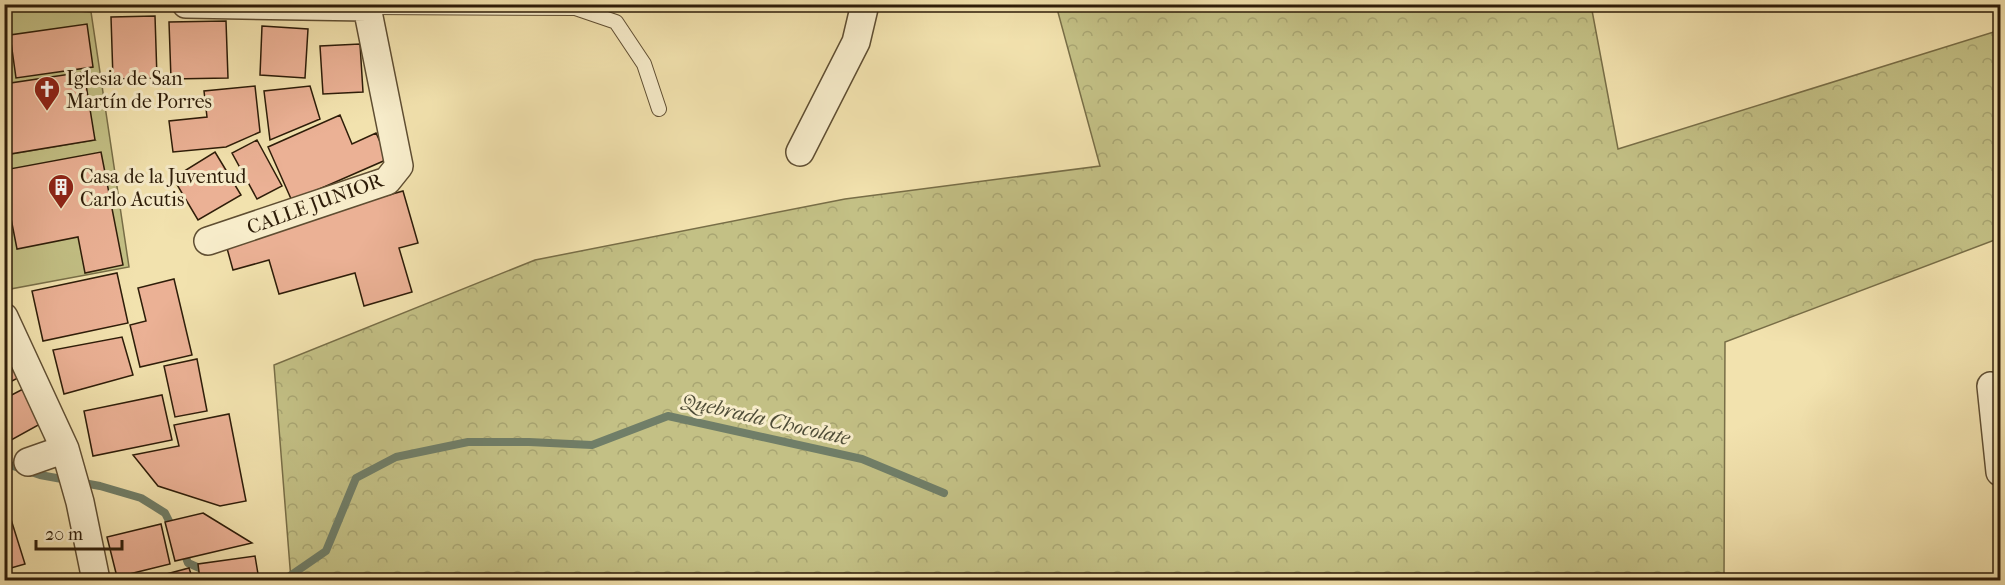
<svg xmlns="http://www.w3.org/2000/svg" width="2005" height="585" viewBox="0 0 2005 585" font-family="'IM FELL French Canon',serif">
  <style>
    .forest { fill: url(#forest-crowns); stroke: #786e47; stroke-width: 1.5 }
    .garden { fill: #c3c085; stroke: #786e47; stroke-width: 1.5 }
    .lines { fill: none; stroke-linecap: round; stroke-linejoin: round }
    .stream { stroke: #707e68; stroke-width: 8 }
    .building { fill: #ebb195; stroke: #2e1d09; stroke-width: 1.5 }
    .lane-casing { stroke: #5f4e32; stroke-width: 16 }
    .street-casing { stroke: #5f4e32; stroke-width: 30 }
    .lane { stroke: #f7ecca; stroke-width: 14 }
    .street { stroke: #f7ecca; stroke-width: 27 }
    .labels { text-anchor: middle; dominant-baseline: central; stroke-width: 6; stroke-linejoin: round; paint-order: stroke }
    .poi-label { font-size: 20px; fill: #2e1d09; stroke: #f7ecca; text-anchor: start }
    .street-label { font-size: 20px; fill: #2e1d09; stroke: #f7ecca }
    .water-label { font-size: 21px; font-style: italic; fill: #4f4d38; stroke: #f7ecca }
  </style>
  <defs>
    <pattern id="forest-crowns" width="20" height="18" patternUnits="userSpaceOnUse" patternTransform="scale(1.5)"><rect width="20" height="18" fill="#c3c085"/><path d="M2 6a3 3 0 1 1 6 0M12 15a3 3 0 1 1 6 0" fill="none" stroke="#a8a572"/></pattern>
  </defs>
  <rect width="100%" height="100%" fill="#f2e2ae"/>
  <filter id="stains"><feTurbulence type="fractalNoise" baseFrequency=".00333" numOctaves="4"/><feColorMatrix values="0 0 0 0 .2 0 0 0 0 .09 0 0 0 0 .02 0 0 0 .5 -.17"/></filter>
  <radialGradient id="worn" r=".72"><stop offset=".6" stop-color="#630" stop-opacity="0"/><stop offset="1" stop-color="#630" stop-opacity=".3"/></radialGradient>
  <path class="forest" d="M1056,5H1591L1618,149L2000,30V238L1725,342L1724,580H291L274,365L535,260L845,199L1100,166Z"/>
  <path class="garden" d="M5,5L91,12L129,267L5,290V155L95,140L5,84Z"/>
  <g class="lines">
    <path class="stream" d="M4,463L40,475L100,486L141,498L165,513L174,531
      M183,550L188,563L227,580
      M284,580L326,551L356,478L396,457L468,442H529L592,445L668,416L862,459L944,493"/>
  </g>
  <path class="building" d="M155,16L157,78L113,79L111,17Z
    M226,21L228,78L171,79L169,22Z
    M87,24L93,67L16,78L10,35Z
    M262,26L308,29L305,78L260,75Z
    M360,44L363,92L323,94L320,46Z
    M84,72L95,140L4,155V84Z
    M255,86L260,132L226,147L173,152L169,121L207,117L204,91Z
    M310,86L320,119L270,140L264,91Z
    M340,115L352,144L376,133L388,159L292,201L268,147Z
    M257,140L282,186L257,199L232,153Z
    M101,152L123,265L85,273L78,237L17,249L4,183V170Z
    M215,152L241,195L198,220L173,178Z
    M403,191L418,243L399,248L412,292L364,306L355,273L279,294L269,260L233,270L225,241Z
    M117,273L128,323L43,341L32,291Z
    M174,279L192,355L140,367L130,325L146,321L138,288Z
    M122,337L133,375L64,394L53,350Z
    M4,352L18,378L4,385Z
    M197,359L207,411L175,417L164,366Z
    M23,389L42,423L4,444V399Z
    M162,395L172,440L93,456L84,411Z
    M229,414L246,501L220,506L158,486L133,455L179,446L174,425Z
    M4,497L25,564L4,570Z
    M203,513L252,543L175,561L165,522Z
    M161,524L170,564L117,577L107,537Z
    M255,556L259,580H200L198,564Z
    M189,568L193,580H144Z"/>
  <g class="lines">
    <g class="lane-casing">
      <path id="lane" d="M367,7L575,8L616,22L644,64L659,109"/>
    </g>
    <g class="street-casing">
      <path id="street" d="M186,4L367,7V4
        M800,152L856,42L865,4
        M208,241L387,181L399,166L367,7
        M4,317L65,449L80,502L96,580
        M1991,386L2000,472
        M28,462L65,449"/>
    </g>
    <use href="#lane" class="lane"/>
    <use href="#street" class="street"/>
  </g>
  <defs>
    <g id="church-pin" transform="scale(1.35)"><path d="M0 17L-7.5 6A9.5 9.5 0 1 1 7.5 6Z" fill="#8f2418" stroke="#f7ecca"/><path d="M-1.2-6h2.4v3.5h3.3v2.4h-3.3V6h-2.4V-.1h-3.3v-2.4h3.3Z" fill="#fff"/></g>
    <g id="building-pin" transform="scale(1.35)"><path d="M0 17L-7.5 6A9.5 9.5 0 1 1 7.5 6Z" fill="#8f2418" stroke="#f7ecca"/><path d="M-4-6H4V6H1V3H-1V6H-4ZM-2.5-4.3h1.7v1.8h-1.7ZM.8-4.3h1.7v1.8H.8ZM-2.5-1h1.7V.8h-1.7ZM.8-1h1.7V.8H.8Z" fill="#fff"/></g>
  </defs>
  <g fill-rule="evenodd">
    <use href="#church-pin" x="47" y="89"/>
    <use href="#building-pin" x="61" y="187"/>
  </g>
  <g class="labels">
    <g class="poi-label">
      <text x="66" y="78">Iglesia de San<tspan x="66" dy="23">Martín de Porres</tspan></text>
      <text x="80" y="176">Casa de la Juventud<tspan x="80" dy="23">Carlo Acutis</tspan></text>
    </g>
    <g class="street-label">
      <text transform="translate(315 204) rotate(-20)">CALLE JUNIOR</text>
    </g>
    <g class="water-label">
      <text transform="translate(766 419) rotate(13)">Quebrada Chocolate</text>
    </g>
  </g>
  <rect width="2005" height="585" fill="none" stroke="#f2e2ae" stroke-width="24"/>
  <rect x="6" y="6" width="1993" height="573" fill="none" stroke="#2e1d09" stroke-width="3"/>
  <rect x="12" y="12" width="1981" height="561" fill="none" stroke="#2e1d09" stroke-width="1.5"/>
  <path d="M36 540v9h86v-9" fill="none" stroke="#2e1d09" stroke-width="3"/>
  <text x="45" y="540" font-size="18" fill="#2e1d09" stroke="#f7ecca" stroke-width="4.5" paint-order="stroke">20 m</text>
  <rect width="100%" height="100%" filter="url(#stains)"/>
  <rect width="100%" height="100%" fill="url(#worn)"/>
</svg>
